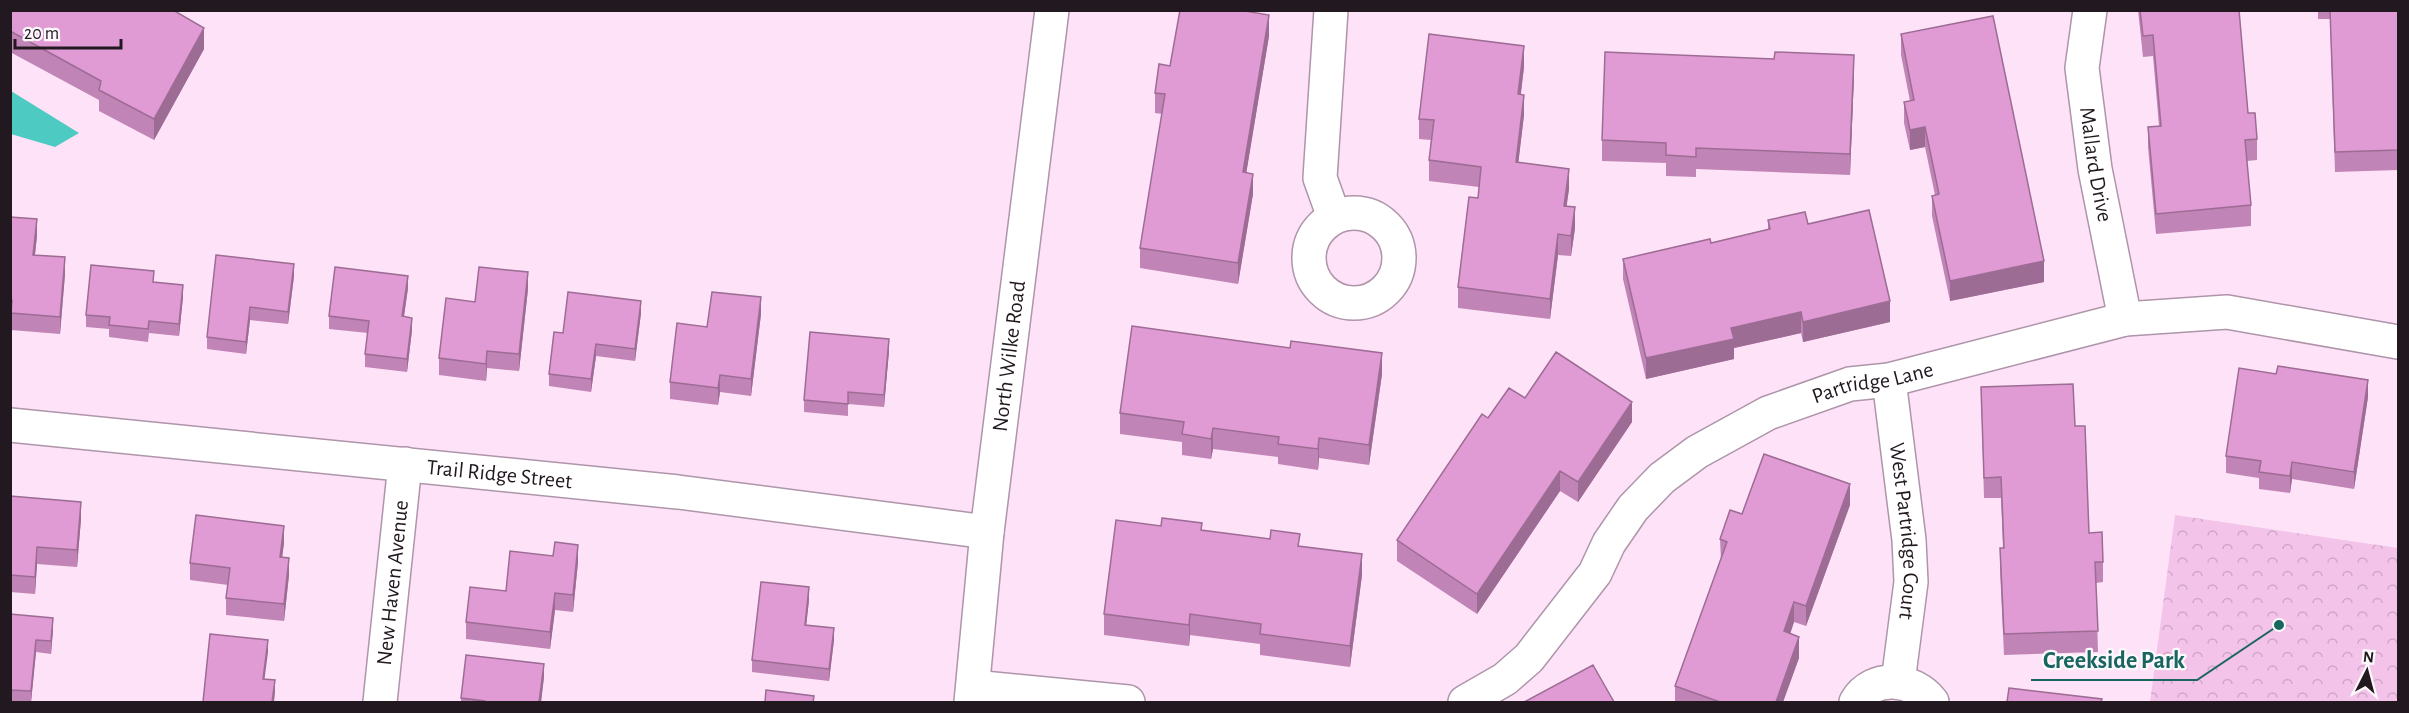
<svg xmlns="http://www.w3.org/2000/svg" width="2409" height="713" viewBox="0 0 2409 713" font-family="'Alegreya Sans',sans-serif">
  <style>
    .park { fill: url(#park-crowns) }
    .water { fill: #4dcbc2 }
    .lines { fill: none; stroke-linecap: round; stroke-linejoin: round }
    .minor-casing { stroke: #ae95a9; stroke-width: 36 }
    .minor { stroke: #fff; stroke-width: 33 }
    .wall { fill: #c184b6 }
    .shaded-wall { fill: #9d6c94 }
    .building { fill: #e09ad4; stroke: #9d6c94; stroke-width: 1.5 }
    .labels { text-anchor: middle; dominant-baseline: central; stroke-width: 4.5; stroke-linejoin: round; paint-order: stroke }
    .street-label { font-size: 22px; fill: #221820; stroke: #fdf8fc }
    .leader { fill: none; stroke: #196661; stroke-width: 2 }
    .callout-dot { fill: #196661; stroke: #fdf8fc; stroke-width: 2 }
    .callout-label { font-size: 24px; text-anchor: middle; font-weight: bold; fill: #196661; stroke: #fdf8fc; stroke-width: 4.5; stroke-linejoin: round; paint-order: stroke }
  </style>
  <defs>
    <pattern id="park-crowns" width="20" height="18" patternUnits="userSpaceOnUse" patternTransform="scale(1.5)"><rect width="20" height="18" fill="#f3c3e9"/><path d="M2 6a3 3 0 1 1 6 0M12 15a3 3 0 1 1 6 0" fill="none" stroke="#d0a7c8"/></pattern>
  </defs>
  <rect width="100%" height="100%" fill="#fee3f8"/>
  <path class="park" d="M2175,515L2398,548V702H2150Z"/>
  <path class="water" d="M10,91H11L79,133L55,147L11,134Z"/>
  <g class="lines">
    <g class="minor-casing">
      <g id="minor">
        <path d="M1331,10L1320,178L1334,217"/>
        <path id="s1" d="M2090,10L2082,68L2095,169L2125,319"/>
        <circle cx="1354" cy="258" r="45"/>
        <path id="s2" d="M1889,380L1909,540L1911,582L1898,682"/>
        <path id="s3" d="M10,425L678,492L987,532"/>
        <path d="M973,687L1128,702"/>
        <path id="s4" d="M380,702L405,464"/>
        <path id="s5" d="M971,702L987,532L1052,10"/>
        <path id="s6" d="M1465,702L1505,679L1529,658L1595,573L1609,543L1633,508L1662,478L1697,452L1768,413L1850,384L1889,380L2125,319L2227,312L2398,342"/>
        <path d="M1856,702C1873,673 1914,678 1932,702"/>
      </g>
    </g>
    <use href="#minor" class="minor"/>
  </g>
  <path class="wall" d="M10,10L204,49L154,140L99,111V100L10,52Z
    M2138,10H2239L2248,113L2257,139V160L2247,161L2251,205V226L2156,234L2148,147V127L2159,126L2153,56L2143,57Z
    M2318,10H2398V170L2335,172L2330,19H2318Z
    M1901,34L2044,282L1950,301L1932,216V196L1935,195L1925,147L1910,150L1904,123V102L1910,101L1901,55Z
    M1269,36L1246,173L1253,194L1238,284L1140,268V248L1162,114L1155,113V93L1170,66Z
    M1524,67L1521,94L1524,115L1518,163L1569,189L1566,206L1575,228L1571,256L1558,255L1550,319L1458,308V287L1478,198L1479,187L1429,181V160L1431,140L1419,139V119Z
    M1854,75L1850,175L1696,169V177L1666,176V163L1602,161V140Z
    M10,217L37,236L35,255L65,274L60,334L11,330Z
    M1768,220L1890,322L1803,342L1801,333L1734,348V359L1646,379L1623,279V259L1711,243L1768,229Z
    M294,276L288,324L250,320L246,354L207,349V337Z
    M154,282L183,297L179,336L149,333L148,342L109,337V329L86,327V315Z
    M408,288L404,317L412,330L407,372L365,367V354L368,333L329,329V316Z
    M528,289L519,371L487,368L486,381L439,375V358L475,302Z
    M641,313L635,361L596,356L591,392L549,386V374L563,333Z
    M761,314L751,396L720,392L718,405L670,399V382L707,327Z
    M889,351L884,407L848,404V416L804,412V400Z
    M1382,374L1369,465L1319,458L1318,470L1278,464V457L1213,449L1211,459L1182,455V442L1120,434V413Z
    M1981,387L2075,426L2089,533L2103,562V582L2096,583L2098,652L2004,655L2000,569V548H2003L2001,498H1984Z
    M2368,397L2354,489L2292,479L2290,493L2259,489V478L2226,473V456Z
    M1488,418L1632,422L1578,502L1560,491L1477,614L1397,561V540Z
    M10,496L81,519L77,567L37,564L35,594L10,592Z
    M1850,505L1806,626L1794,622L1790,634L1799,658L1783,702H1675V686L1721,560L1720,539L1742,514Z
    M1161,526L1202,530L1300,546L1362,575L1350,667L1260,655V644L1190,635L1189,646L1104,635V614Z
    M284,543L282,557L289,575L284,621L226,615V598L228,585L190,580V563Z
    M578,562L573,612L555,610L550,649L466,639V622L506,591Z
    M809,600L806,625L834,640L829,681L752,672V660Z
    M10,614L53,630L51,654L36,652L31,702H10Z
    M544,677L541,702H461V698Z"/>
  <path class="shaded-wall" d="M1269,15V36L1243,193V172Z
    M204,28V49L154,140V119Z
    M1524,46V67L1518,114V94Z
    M1854,55V75L1850,175V154Z
    M1524,95V115L1516,183V162Z
    M1925,127V147L1910,150V130Z
    M1569,169V189L1564,226V206Z
    M1253,174V194L1238,284V263Z
    M1575,207V228L1571,256V236Z
    M37,219V236L33,271V255Z
    M1558,234V255L1550,319V299Z
    M65,257V274L60,334V317Z
    M2044,261V282L1950,301V281Z
    M294,264V276L288,324V312Z
    M528,272V289L519,371V354Z
    M408,276V288L402,329V316Z
    M183,285V297L179,336V324Z
    M761,297V314L751,396V379Z
    M641,301V313L635,361V349Z
    M1890,301V322L1803,342V322Z
    M250,307V320L246,354V342Z
    M1801,312V333L1734,348V359L1646,379V358L1731,328Z
    M412,318V330L407,372V359Z
    M889,339V351L884,407V395Z
    M596,344V356L591,392V379Z
    M487,351V368L486,381V364Z
    M1382,353V374L1369,465V445Z
    M720,375V392L718,405V388Z
    M2368,380V397L2354,489V472Z
    M1632,402V422L1578,502V482Z
    M1213,428V449L1211,459V439Z
    M1319,438V458L1318,470V449Z
    M2292,462V479L2290,493V476Z
    M1560,471V491L1477,614V594Z
    M1850,484V505L1806,626V606Z
    M81,502V519L77,567V550Z
    M284,526V543L280,574V557Z
    M578,545V562L573,612V595Z
    M37,547V564L35,594V577Z
    M1362,554V575L1350,667V646Z
    M289,558V575L284,621V604Z
    M809,587V600L805,637V625Z
    M555,593V610L550,649V632Z
    M1794,602V622L1784,652V631Z
    M1190,614V635L1189,646V625Z
    M53,618V630L51,654V641Z
    M834,628V640L829,681V669Z
    M1799,637V658L1783,702H1776Z
    M36,640V652L31,702V691Z
    M268,640V652L263,691V679Z
    M544,664V677L541,702H539Z
    M275,680V693L274,702H272Z"/>
  <path class="building" d="M10,10H173L204,28L154,119L99,90L101,81L10,31Z
    M1180,10H1239L1269,15L1243,172L1253,174L1238,263L1140,248L1165,94L1155,93L1159,64L1170,66Z
    M2140,10H2239L2248,113H2255L2257,139L2245,140L2251,205L2156,214L2148,127L2161,126L2153,35L2143,36Z
    M2330,10H2398V150L2335,152Z
    M1993,16L2044,261L1950,281L1932,196L1939,194L1925,127L1910,130L1904,102L1914,100L1901,34Z
    M1429,34L1524,46L1518,94L1524,95L1516,162L1569,169L1564,206L1575,207L1571,236L1558,234L1550,299L1458,287L1469,197L1478,198L1481,167L1429,160L1434,120L1419,119Z
    M1605,52L1774,59L1775,52L1854,55L1850,154L1696,148V157L1666,155V143L1602,140Z
    M1869,210L1890,301L1803,322L1801,312L1731,328L1734,339L1646,358L1623,259L1710,239L1711,243L1770,229L1768,220L1805,212L1808,224Z
    M10,217L37,219L33,255L65,257L60,317L11,313L12,300L10,299Z
    M216,255L294,264L288,312L250,307L246,342L207,337Z
    M91,265L154,271L153,282L183,285L179,324L149,321L148,329L109,325L110,317L86,315Z
    M335,267L408,276L402,316L412,318L407,359L365,354L369,321L329,316Z
    M479,267L528,272L519,354L487,351L486,364L439,358L446,298L475,302Z
    M568,292L641,301L635,349L596,344L591,379L549,374L554,332L563,333Z
    M712,292L761,297L751,379L720,375L718,388L670,382L677,323L707,327Z
    M1132,326L1290,348L1291,341L1382,353L1369,445L1319,438L1318,449L1278,444L1279,437L1213,428L1211,439L1182,434L1184,422L1120,413Z
    M810,332L889,339L884,395L848,392V404L804,400Z
    M1556,352L1632,402L1578,482L1560,471L1477,594L1397,540L1482,414L1488,418L1509,388L1525,398Z
    M2278,366L2368,380L2354,472L2292,462L2290,476L2259,472L2261,461L2226,456L2239,368L2276,374Z
    M2073,384L2075,426H2085L2089,533L2102,532L2103,562H2095L2098,631L2004,634L2000,548H2004L2001,477L1984,478L1981,387Z
    M1764,454L1850,484L1806,606L1794,602L1784,631L1799,637L1776,702H1720L1675,686L1727,542L1720,539L1730,510L1742,514Z
    M10,496L81,502L77,550L37,547L35,577L10,575Z
    M196,515L284,526L280,557L289,558L284,604L226,598L230,568L190,563Z
    M1162,518L1202,523L1201,530L1270,539L1271,530L1300,534L1298,546L1362,554L1350,646L1260,634L1261,624L1190,614L1189,625L1104,614L1116,520L1161,526Z
    M555,542L578,545L573,595L555,593L550,632L466,622L470,587L506,591L510,551L553,556Z
    M761,582L809,587L805,625L834,628L829,669L752,660Z
    M10,614L53,618L51,641L36,640L31,691L10,690Z
    M210,634L268,640L263,679L275,680L272,702H203Z
    M466,655L544,664L539,702H485V701L461,698Z
    M1593,665L1614,702H1524Z
    M2009,688L2102,699L2101,702H2007Z
    M766,690L814,696L813,702H765Z"/>
  <g class="labels">
    <g class="street-label">
      <text stroke="none"><textPath href="#s1" startOffset="156">Mallard Drive</textPath></text>
      <text stroke="none"><textPath href="#s5" startOffset="348">North Wilke Road</textPath></text>
      <text stroke="none"><textPath href="#s6" startOffset="537">Partridge Lane</textPath></text>
      <text stroke="none"><textPath href="#s3" startOffset="492">Trail Ridge Street</textPath></text>
      <text stroke="none"><textPath href="#s2" startOffset="152">West Partridge Court</textPath></text>
      <text stroke="none"><textPath href="#s4" startOffset="120">New Haven Avenue</textPath></text>
    </g>
  </g>
  <path class="leader" d="M2279 625L2197 680H2031"/>
  <circle class="callout-dot" cx="2279" cy="625" r="6"/>
  <g class="callout-label">
    <text x="2114" y="668">Creekside Park</text>
  </g>
  <rect width="2409" height="713" fill="none" stroke="#221820" stroke-width="24"/>
  <g transform="translate(2367 671) rotate(6)" stroke="#fdf8fc" stroke-width="4.5" paint-order="stroke">
  <path d="M0-4.5L10 22L0 15L-10 22Z" fill="#221820"/>
  <text y="-9" font-size="16" font-weight="bold" text-anchor="middle" fill="#221820">N</text>
  </g>
  <path d="M15 39v9h106v-9" fill="none" stroke="#221820" stroke-width="3"/>
  <text x="24" y="39" font-size="18" fill="#221820" stroke="#fdf8fc" stroke-width="4.5" paint-order="stroke">20 m</text>
</svg>
